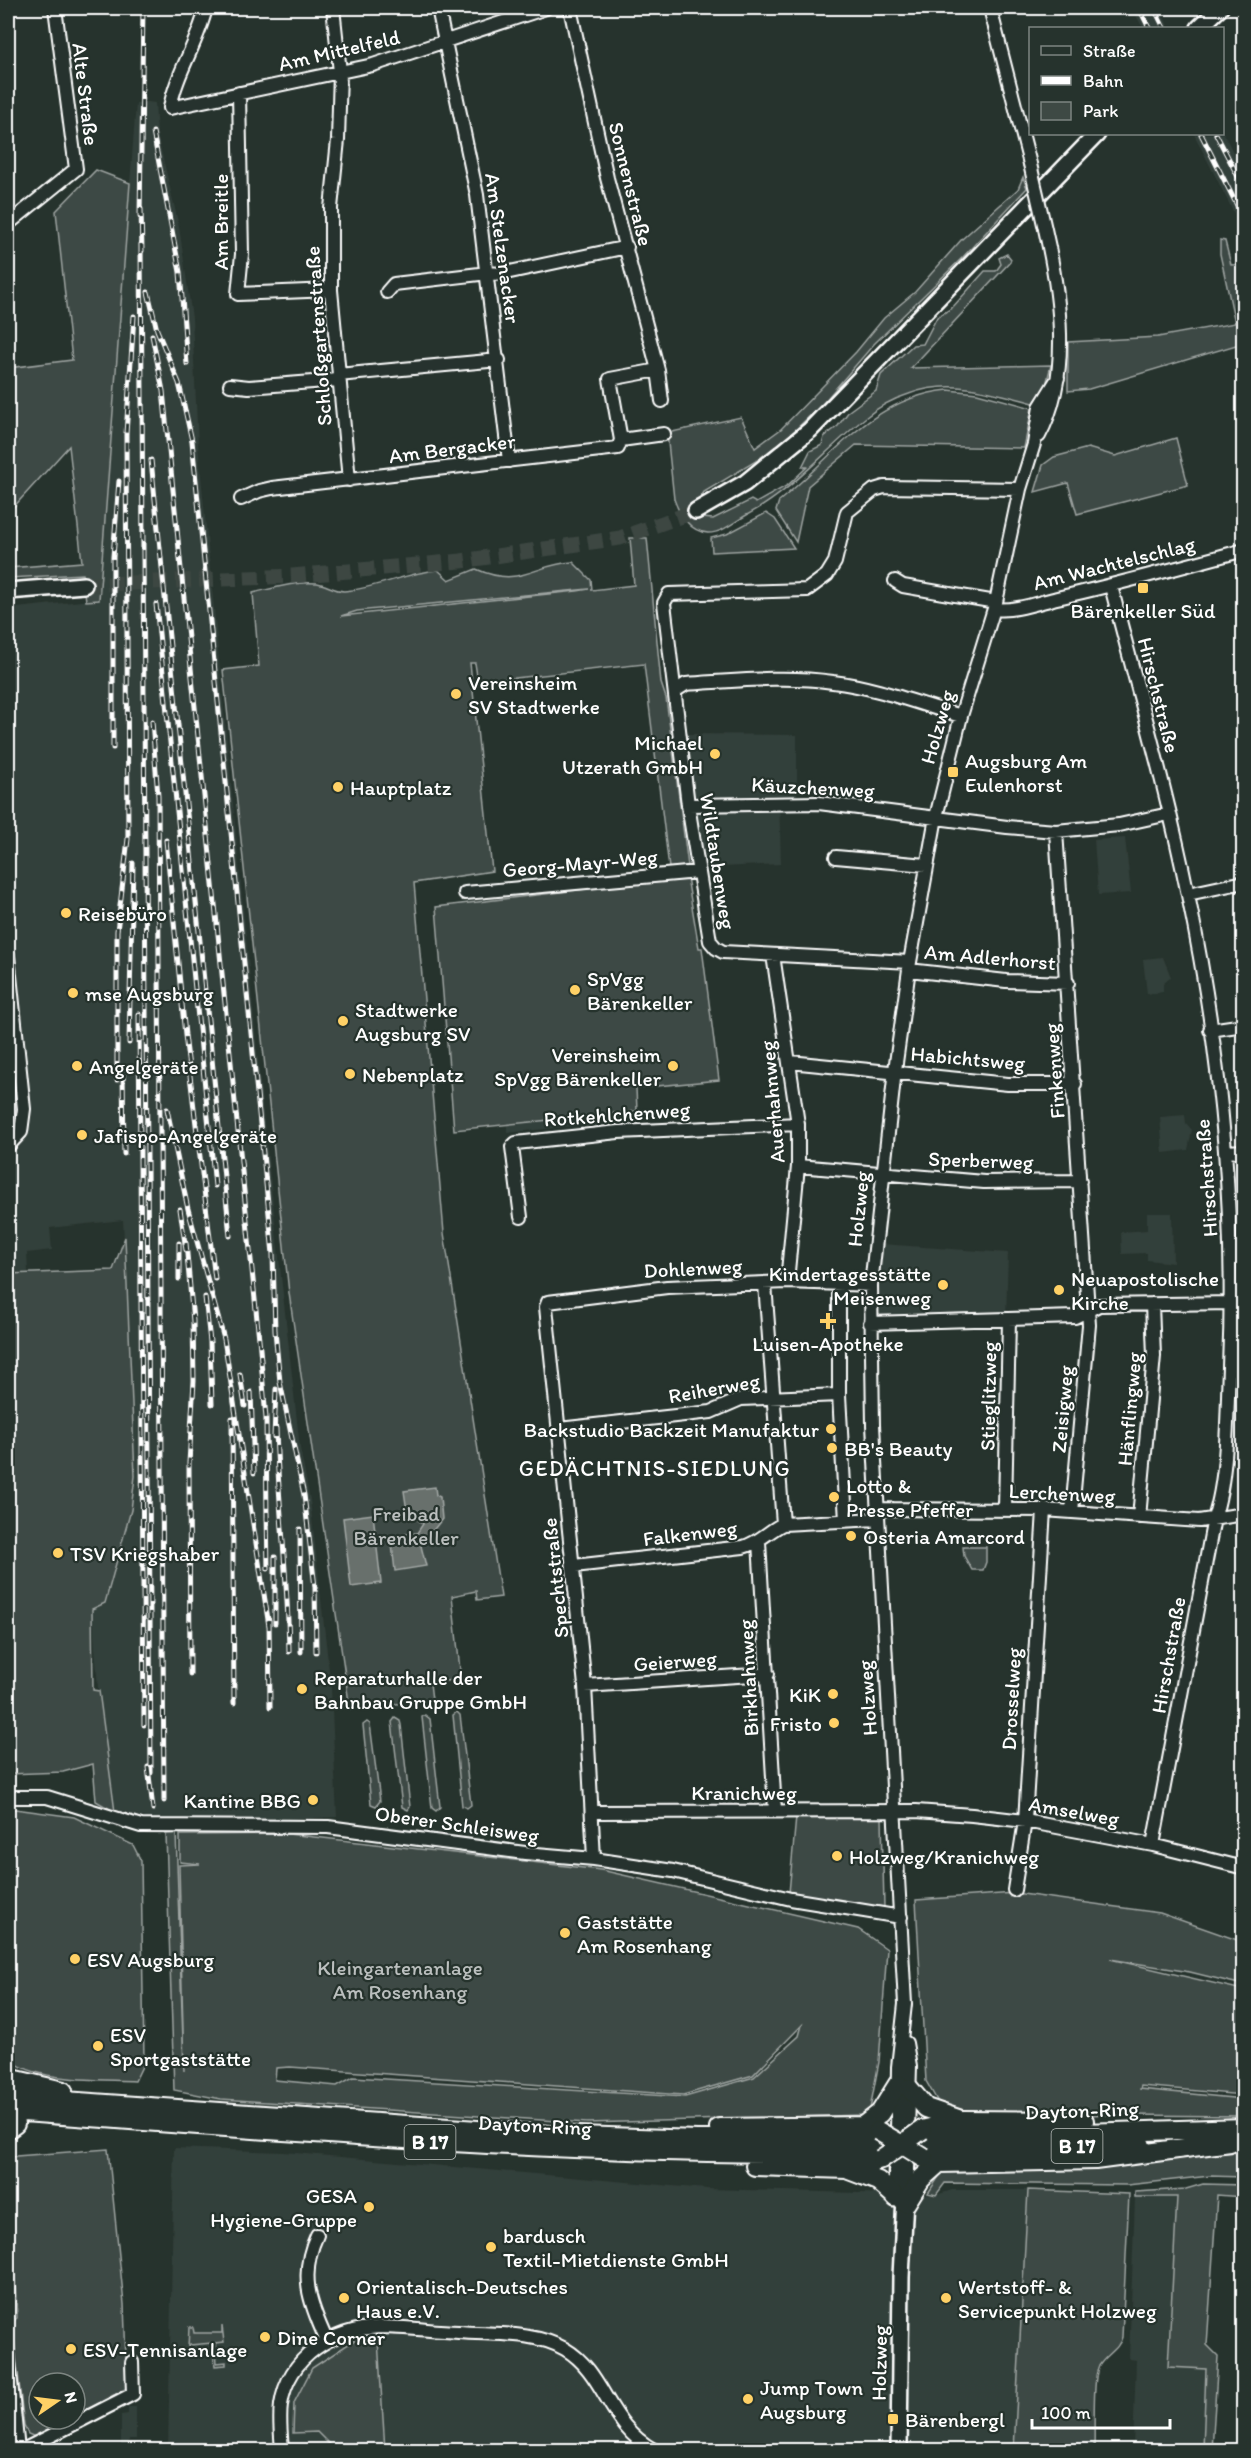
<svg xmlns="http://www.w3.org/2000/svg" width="1251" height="2458" viewBox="0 0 1251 2458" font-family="Itim,sans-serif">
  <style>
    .built { fill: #333f3a }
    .green { fill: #3e4944; stroke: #9ea4a2; stroke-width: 1.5; fill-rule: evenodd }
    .water { fill: #67706c; stroke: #a4a9a7; stroke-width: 1.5 }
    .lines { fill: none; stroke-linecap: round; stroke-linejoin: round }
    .major-tunnel { stroke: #3c4742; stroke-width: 15; stroke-dasharray: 15 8; stroke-linecap: butt }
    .minor-casing { stroke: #fff; stroke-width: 16 }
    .major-casing { stroke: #fff; stroke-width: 20 }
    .highway-casing { stroke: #fff; stroke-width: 22 }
    .minor { stroke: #26332d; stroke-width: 12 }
    .major { stroke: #26332d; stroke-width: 15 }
    .highway { stroke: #26332d; stroke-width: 18 }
    .rail-casing { stroke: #fff; stroke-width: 5 }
    .rail { stroke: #26332d; stroke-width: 3; stroke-dasharray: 9; stroke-linecap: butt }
    .minor-bridge-casing { stroke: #fff; stroke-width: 16; stroke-linecap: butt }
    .highway-bridge-casing { stroke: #fff; stroke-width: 22; stroke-linecap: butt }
    .minor-bridge { stroke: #26332d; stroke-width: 12 }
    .highway-bridge { stroke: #26332d; stroke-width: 18 }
    .poi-dot { fill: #ffd166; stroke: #26332d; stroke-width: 2 }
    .labels { text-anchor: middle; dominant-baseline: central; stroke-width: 4.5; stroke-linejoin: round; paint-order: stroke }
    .shield { fill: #26332d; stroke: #bec2c0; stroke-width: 1.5 }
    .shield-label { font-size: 20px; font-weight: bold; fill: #fff }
    .street-label { font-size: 21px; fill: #fff; stroke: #26332d }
    .poi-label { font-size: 21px; fill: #fff; stroke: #26332d; text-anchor: start }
    .park-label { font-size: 21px; fill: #bbbfbe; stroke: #26332d }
    .neighbourhood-label { font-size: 22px; letter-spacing: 1.5px; fill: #fff; stroke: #26332d }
  </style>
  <rect width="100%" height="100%" fill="#26332d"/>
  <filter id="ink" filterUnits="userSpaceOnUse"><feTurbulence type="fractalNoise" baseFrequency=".0167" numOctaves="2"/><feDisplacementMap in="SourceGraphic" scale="12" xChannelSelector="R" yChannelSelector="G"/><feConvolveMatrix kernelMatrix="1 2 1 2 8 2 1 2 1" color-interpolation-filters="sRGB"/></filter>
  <g filter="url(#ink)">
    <path class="built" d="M1132,8H1160L1169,28H1143Z
      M148,102L155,103L157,133L179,226L192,318L198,445L264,1122L300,1448L310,1500L331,1688L337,1817L167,1824L107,1807L92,1609L105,1603L135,1476L123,1220L50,1228L52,1250L27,1253L28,1272L8,1274V609L99,599L136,103Z
      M1223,132L1243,172V231L1194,134Z
      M686,734L797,735V796H779L781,864L703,868Z
      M1125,838L1131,893L1098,895L1094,840Z
      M1163,957L1171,977L1163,984V992L1147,994L1143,959Z
      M638,1112L639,1119L507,1133V1125Z
      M1185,1115L1186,1123L1192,1130L1188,1150L1163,1153L1160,1117Z
      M1147,1213H1172L1173,1263L1147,1260V1253L1122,1254L1121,1232L1147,1230Z
      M882,1244L1008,1253L1006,1317H877Z
      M174,2148L284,2152L707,2189L936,2195L952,2190H1028L1014,2450H168Z
      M1135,2197H1177L1168,2367L1206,2368L1203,2450L1133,2448L1136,2360L1129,2359Z
      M128,2407H136V2439H129V2450H121V2415L128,2414Z"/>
    <path class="green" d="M96,170L130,183L99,600L86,601L83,574L8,578V568L82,562L69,446L10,511L8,495V368L72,360L56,211Z
      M1023,177L1027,188L963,257L874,344L824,402L789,436L756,461L704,492L697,503L696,511L702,518L713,519L751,500L756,503L788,485L807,467H802L810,451L822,445L824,437L838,426L849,411L876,391L881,375L913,345L923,344L937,317L952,308L985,271H996L1001,264L999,258L1007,254L1011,259L1010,262L911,368L1051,365L1046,385L1034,403C992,392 951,378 909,394C893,399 878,407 865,418C824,451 792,492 745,516C733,523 722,533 708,533C690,532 679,514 674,499L667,433L741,417L755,448L781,429L856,352L884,318L915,292L962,239L1018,189Z
      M1220,240L1225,241L1231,265L1243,264V343L1089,389L1068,391V342L1158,337L1235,323L1220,254Z
      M948,390L977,393L1032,408L1024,448L856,445L808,486L796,542L776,511L779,501C835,456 871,398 948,390Z
      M1176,438L1188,485L1077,514L1068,483L1035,492L1043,465L1054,457L1088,448L1115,456Z
      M766,513L775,519L794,548L712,552L711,538L727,534Z
      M630,538H647L661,683L666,698L688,866L669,868L644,664L478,682L475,663H470L492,871L414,883L444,1233L501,1597L477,1600L476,1591L452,1596L461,1679L430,1683L432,1700L350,1709L289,1293L223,670L259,666L253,593C274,588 296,581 317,583C326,584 334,591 344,591C379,588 404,573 438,570L449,580L476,569C521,589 533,564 573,562L591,580L592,590L634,585ZM589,589L577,591L341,616L357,611Z
      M687,877L699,948H702L719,1080L636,1088L637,1111L454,1130L436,907Z
      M125,1237L135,1476L131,1510L105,1603L92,1609L93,1690L99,1691L115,1812L96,1801L93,1764L63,1772L8,1774V1274L113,1270Z
      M963,1547H986V1562L983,1570H972L964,1556Z
      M457,1712L460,1715L471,1805L467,1808L462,1806L453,1715Z
      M425,1715L430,1719L440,1807L436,1811L432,1808L422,1717Z
      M395,1718L400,1721L401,1725L410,1807L408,1810L402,1807L392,1722Z
      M367,1722L370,1724L380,1801L376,1806L371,1804L363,1725Z
      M15,1809L74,1817L133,1845L141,1861L144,2062L135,2081C98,2079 37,2083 8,2058V1811Z
      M796,1817L882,1818L884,1908L789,1893Z
      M176,1833L184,2071L179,1865L200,1864L180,1862V1835L288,1834L601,1870L858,1929L887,1949L879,2062L870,2109L863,2115L587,2123L221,2099L174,2090L166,1834ZM802,2025L799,2036L754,2077L685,2097L353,2077L337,2086L275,2080L276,2068L290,2067L683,2095L753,2075Z
      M1015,1893L1160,1913L1243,1942V1985L1190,1972L1110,1959L1243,1990V2095L1141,2086L1140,2089L1243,2099V2116L1007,2114L946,2108L938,2102L926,2081L916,1900Z
      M108,2149L124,2304L127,2388L75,2416V2383H39V2419H70L35,2437L28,2434L24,2426L12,2322L17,2318L8,2159L16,2156Z
      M1243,2152V2177L1210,2176L1127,2185L945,2183L936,2195L928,2193L944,2169Z
      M1203,2184L1244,2185L1243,2197L1217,2195L1207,2345L1218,2356L1212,2450H1203L1206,2369L1168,2367L1177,2197H1135V2192L1186,2189Z
      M1028,2190L1129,2194L1122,2337C1119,2350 1106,2354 1099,2366C1092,2379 1095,2433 1094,2450H1014Z
      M222,2326L224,2342L215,2343L217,2363L226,2362V2365L215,2366L212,2343L190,2345L188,2349L189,2327H193L194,2333H222Z
      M378,2340L385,2450H335L317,2432L293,2433L294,2403L312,2368L353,2341Z"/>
    <path class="water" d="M435,1487L436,1495L440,1497L442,1519L421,1546L426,1566L395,1571L391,1536L417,1533L423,1524L407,1511L404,1491Z
      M373,1514L381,1583L351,1587L343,1518Z"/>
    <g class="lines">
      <path class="major-tunnel" d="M84,585L292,576L461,561L620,538L696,511"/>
      <g class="minor-casing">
        <path id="minor" d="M206,8C198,43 176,73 170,108L373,65L546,8
          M333,8L340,72L338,140L331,208V290L349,480
          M438,8L477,195L509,461
          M570,8L607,178L658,370L610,379L621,440
          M990,8L1030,164
          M239,93L242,254L238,294L331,290
          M8,224L76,169L55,8
          M387,292L394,284L488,273L501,274L627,247
          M658,370L662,401
          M338,375L499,360
          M230,385L249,387L338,380
          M1039,436C1072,375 1060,294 1045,229
          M241,499L259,491L272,488L618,448L621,440L664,434
          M895,581L903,586L996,602
          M1111,586C1137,688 1167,791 1188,895C1220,1049 1236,1209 1229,1367C1227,1412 1228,1477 1214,1518L1153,1845
          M994,609C1013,612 1037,603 1057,598C1119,584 1181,567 1244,550
          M675,691L686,684C735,681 784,675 833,682C876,687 919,704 961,716
          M688,805L819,803L1007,827L1056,831L1119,825L1169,814
          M1056,831L1089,1325L1072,1512
          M836,857L926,865
          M465,893L698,872
          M1188,894L1244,882
          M773,955L798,1124V1166L787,1282
          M8,956L24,1109L21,1132L8,1146
          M910,962L723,952L716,948L710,941L688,805L664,603L669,594L807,590L827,575L835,562L847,512L874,490L884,487L1020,489
          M909,970L1006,981L1068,983
          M1210,1030L1244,1025
          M790,1062L1008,1084H1075
          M1225,1152L1244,1151
          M798,1166L984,1182L1080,1181
          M521,1217L512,1147L516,1143L618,1132L798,1124
          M765,1284L783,1524
          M839,1284V1395L846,1521
          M870,1323L1075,1317L1099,1305L1232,1303
          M559,1429L711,1412L741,1399L839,1395
          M877,1509L1044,1510L1199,1521L1244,1514
          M1005,1509L1009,1320
          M1139,1517L1154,1356L1152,1304
          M759,1542L775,1811
          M574,1566L743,1547C759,1543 768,1531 783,1524L877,1519
          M585,1686L768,1674
          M8,1797H47L141,1826L328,1827L525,1853L594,1859L673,1871L791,1899L901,1917
          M593,1812L916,1811L972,1815L1025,1821L1153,1845L1244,1868
          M594,1859L585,1686L546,1307L548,1302L667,1287L787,1282L871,1285
          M1014,1890L1025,1821L1044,1510
          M906,2043L910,2066L908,2131
          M897,2131L898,2067L905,2004L873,1425L871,1285L895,1070L910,962L936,817L961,716L996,602L1020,489L1034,444L1040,407L1058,378
          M317,2235C299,2274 309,2302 326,2339
          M8,2353L18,2450
          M18,2449H25L133,2394L132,2362
          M282,2450C281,2436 279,2419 281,2405C288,2356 334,2329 380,2327C406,2327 432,2331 458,2332C494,2335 533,2331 565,2349C606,2373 607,2425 654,2450"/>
      </g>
      <g class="major-casing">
        <path id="major" d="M1199,28L1220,8
          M696,511L745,483L810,430L1097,134
          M8,591L84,585
          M896,2199L897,2159
          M899,2450L901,2277L907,2158"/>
      </g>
      <g class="highway-casing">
        <path id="highway" d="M8,2078L63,2091
          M909,2088L926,2108L958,2119
          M8,2097L549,2135L697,2140L880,2139
          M8,2111C299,2132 589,2158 881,2152
          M719,2128L863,2126L880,2113L898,2084
          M8,2129L15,2124
          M922,2130L963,2120L1084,2121
          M921,2138L1244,2128
          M924,2151L1141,2145
          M755,2166L847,2169L881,2159
          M849,2170L878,2181L896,2197
          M906,2203L921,2179L939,2163L1095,2160L1230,2142"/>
      </g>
      <use href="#minor" class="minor"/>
      <use href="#major" class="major"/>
      <use href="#highway" class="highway"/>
      <g class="rail-casing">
        <path id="rail" d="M1139,8L1149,28
          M1154,8L1164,28
          M153,132L180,272L187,364
          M1201,134L1244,219
          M1216,134L1244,188
          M141,209L142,251
          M140,217L143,8
          M141,244L151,1773
          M148,292L157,330L179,383L192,441L273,1254L275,1331L280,1382L304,1495L315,1587L316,1652
          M152,335L163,391L260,1349L266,1418L267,1520
          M151,460L230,1236
          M156,604L215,1186
          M152,721L158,796L164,1801
          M113,748V557L119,481
          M166,840L185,1035L215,1279
          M139,1014L144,1725
          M129,1043L133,863
          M123,1070L124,1154
          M117,1080V931L128,839L126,434L134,316
          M167,1109L188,1209L224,1339L269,1626
          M180,1209L186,1250
          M179,1243V1279
          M186,1243L193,1321L194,1381L189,1463L190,1674
          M205,1297L210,1342L212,1404
          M240,1374L245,1406
          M251,1392L254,1473
          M232,1418L234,1703
          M276,1428C278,1503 288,1577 289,1652
          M274,1437L276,1389
          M267,1512L268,1569
          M300,1529L301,1652
          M275,1557V1623
          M269,1620L270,1707
          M148,1767L153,1809"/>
      </g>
      <use href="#rail" class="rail"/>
      <g class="minor-bridge-casing">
        <path id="minor-bridge" d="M1030,164L1045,229"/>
      </g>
      <g class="highway-bridge-casing">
        <path id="highway-bridge" d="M878,2131L897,2142
          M908,2140L922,2130
          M908,2148L924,2158
          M881,2159L897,2148"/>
      </g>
      <use href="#minor-bridge" class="minor-bridge"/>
      <use href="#highway-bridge" class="highway-bridge"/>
    </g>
  </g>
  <g class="poi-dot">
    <rect x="1137" y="582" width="12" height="12" rx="3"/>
    <circle cx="456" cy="694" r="6"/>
    <circle cx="715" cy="754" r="6"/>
    <rect x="947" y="766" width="12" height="12" rx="3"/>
    <circle cx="338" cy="787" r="6"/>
    <circle cx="66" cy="913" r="6"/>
    <circle cx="575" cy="990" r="6"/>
    <circle cx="73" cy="993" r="6"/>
    <circle cx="343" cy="1021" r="6"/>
    <circle cx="77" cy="1066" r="6"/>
    <circle cx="673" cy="1066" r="6"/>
    <circle cx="350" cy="1074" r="6"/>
    <circle cx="82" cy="1135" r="6"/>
    <circle cx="943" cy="1285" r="6"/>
    <circle cx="1059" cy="1290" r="6"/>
    <path d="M825 1312h6v6h6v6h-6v6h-6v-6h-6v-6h6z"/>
    <circle cx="831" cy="1429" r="6"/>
    <circle cx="832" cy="1448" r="6"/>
    <circle cx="834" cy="1497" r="6"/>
    <circle cx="851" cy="1536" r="6"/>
    <circle cx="58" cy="1553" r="6"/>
    <circle cx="302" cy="1689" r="6"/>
    <circle cx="833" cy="1694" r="6"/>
    <circle cx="834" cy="1723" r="6"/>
    <circle cx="313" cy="1800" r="6"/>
    <circle cx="837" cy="1856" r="6"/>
    <circle cx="565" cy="1933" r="6"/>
    <circle cx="75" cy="1959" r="6"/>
    <circle cx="98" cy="2046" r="6"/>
    <circle cx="369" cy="2207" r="6"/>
    <circle cx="491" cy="2247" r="6"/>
    <circle cx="344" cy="2298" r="6"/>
    <circle cx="946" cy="2298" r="6"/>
    <circle cx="265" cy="2337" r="6"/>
    <circle cx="71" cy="2349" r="6"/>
    <circle cx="748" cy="2399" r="6"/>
    <rect x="887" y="2413" width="12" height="12" rx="3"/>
  </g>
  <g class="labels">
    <g class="shield">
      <rect x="404.5" y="2125" width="51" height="34" rx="4.5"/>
      <rect x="1051.5" y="2129" width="51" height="34" rx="4.5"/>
    </g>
    <g class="shield-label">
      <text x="430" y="2142">B 17</text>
      <text x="1077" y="2146">B 17</text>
    </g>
    <g class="street-label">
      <text transform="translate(339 50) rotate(-13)">Am Mittelfeld</text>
      <text transform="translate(86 94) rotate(83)">Alte Straße</text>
      <text transform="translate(631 184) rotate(76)">Sonnenstraße</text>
      <text transform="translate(220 222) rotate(-90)">Am Breitle</text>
      <text transform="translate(503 248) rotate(82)">Am Stelzenacker</text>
      <text transform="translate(318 336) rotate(-94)">Schloßgartenstraße</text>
      <text transform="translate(452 448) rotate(-7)">Am Bergacker</text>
      <text transform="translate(1114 563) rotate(-14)">Am Wachtelschlag</text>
      <text transform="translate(1159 695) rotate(76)">Hirschstraße</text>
      <text transform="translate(937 727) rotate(-74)">Holzweg</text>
      <text transform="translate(813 787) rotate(3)">Käuzchenweg</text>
      <text transform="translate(718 861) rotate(81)">Wildtaubenweg</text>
      <text transform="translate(580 863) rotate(-5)">Georg-Mayr-Weg</text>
      <text transform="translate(990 957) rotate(5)">Am Adlerhorst</text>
      <text transform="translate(968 1058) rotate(5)">Habichtsweg</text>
      <text transform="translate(1054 1071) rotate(-94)">Finkenweg</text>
      <text transform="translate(772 1102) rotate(-95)">Auerhahnweg</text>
      <text transform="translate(617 1114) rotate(-4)">Rotkehlchenweg</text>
      <text transform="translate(981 1160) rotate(2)">Sperberweg</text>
      <text transform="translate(1206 1178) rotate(-94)">Hirschstraße</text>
      <text transform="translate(858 1209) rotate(-84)">Holzweg</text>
      <text transform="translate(693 1268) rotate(-3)">Dohlenweg</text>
      <text transform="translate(714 1388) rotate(-10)">Reiherweg</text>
      <text transform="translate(988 1396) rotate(-89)">Stieglitzweg</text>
      <text transform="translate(1062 1409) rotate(-85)">Zeisigweg</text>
      <text transform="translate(1129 1409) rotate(-85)">Hänflingweg</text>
      <text transform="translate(1062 1493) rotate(3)">Lerchenweg</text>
      <text transform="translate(690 1533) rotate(-7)">Falkenweg</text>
      <text transform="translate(555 1578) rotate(-96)">Spechtstraße</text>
      <text transform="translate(1168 1655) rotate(-80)">Hirschstraße</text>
      <text transform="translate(675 1661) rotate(-4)">Geierweg</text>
      <text transform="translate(748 1678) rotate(-93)">Birkhahnweg</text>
      <text transform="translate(867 1698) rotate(-94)">Holzweg</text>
      <text transform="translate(1011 1699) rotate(-87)">Drosselweg</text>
      <text x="744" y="1792">Kranichweg</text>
      <text transform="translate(1074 1811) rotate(10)">Amselweg</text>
      <text transform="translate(457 1824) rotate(8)">Oberer Schleisweg</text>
      <text transform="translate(1082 2110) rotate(-2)">Dayton-Ring</text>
      <text transform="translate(535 2125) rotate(3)">Dayton-Ring</text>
      <text transform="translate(879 2363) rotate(-89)">Holzweg</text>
    </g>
    <g class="poi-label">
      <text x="1143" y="610" text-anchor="middle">Bärenkeller Süd</text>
      <text x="468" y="682">Vereinsheim<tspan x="468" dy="24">SV Stadtwerke</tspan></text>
      <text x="703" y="742" text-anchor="end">Michael<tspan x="703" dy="24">Utzerath GmbH</tspan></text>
      <text x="965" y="760">Augsburg Am<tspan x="965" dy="24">Eulenhorst</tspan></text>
      <text x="350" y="787">Hauptplatz</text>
      <text x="78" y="913">Reisebüro</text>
      <text x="587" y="978">SpVgg<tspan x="587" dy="24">Bärenkeller</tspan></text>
      <text x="85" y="993">mse Augsburg</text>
      <text x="355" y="1009">Stadtwerke<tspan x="355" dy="24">Augsburg SV</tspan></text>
      <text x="661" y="1054" text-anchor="end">Vereinsheim<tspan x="661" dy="24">SpVgg Bärenkeller</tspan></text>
      <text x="89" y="1066">Angelgeräte</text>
      <text x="362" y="1074">Nebenplatz</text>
      <text x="94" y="1135">Jafispo-Angelgeräte</text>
      <text x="931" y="1273" text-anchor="end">Kindertagesstätte<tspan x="931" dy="24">Meisenweg</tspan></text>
      <text x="1071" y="1278">Neuapostolische<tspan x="1071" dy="24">Kirche</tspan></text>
      <text x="828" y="1343" text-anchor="middle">Luisen-Apotheke</text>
      <text x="819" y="1429" text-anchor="end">Backstudio Backzeit Manufaktur</text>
      <text x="844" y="1448">BB's Beauty</text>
      <text x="846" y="1485">Lotto &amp;<tspan x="846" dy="24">Presse Pfeffer</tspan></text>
      <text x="863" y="1536">Osteria Amarcord</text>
      <text x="70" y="1553">TSV Kriegshaber</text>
      <text x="314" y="1677">Reparaturhalle der<tspan x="314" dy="24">Bahnbau Gruppe GmbH</tspan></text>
      <text x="821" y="1694" text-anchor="end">KiK</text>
      <text x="822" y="1723" text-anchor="end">Fristo</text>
      <text x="301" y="1800" text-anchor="end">Kantine BBG</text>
      <text x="849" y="1856">Holzweg/Kranichweg</text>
      <text x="577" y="1921">Gaststätte<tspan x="577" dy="24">Am Rosenhang</tspan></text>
      <text x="87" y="1959">ESV Augsburg</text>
      <text x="110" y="2034">ESV<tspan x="110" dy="24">Sportgaststätte</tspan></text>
      <text x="357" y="2195" text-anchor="end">GESA<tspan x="357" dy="24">Hygiene-Gruppe</tspan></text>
      <text x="503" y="2235">bardusch<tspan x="503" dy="24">Textil-Mietdienste GmbH</tspan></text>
      <text x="356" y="2286">Orientalisch-Deutsches<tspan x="356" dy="24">Haus e.V.</tspan></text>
      <text x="958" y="2286">Wertstoff- &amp;<tspan x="958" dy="24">Servicepunkt Holzweg</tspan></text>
      <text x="277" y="2337">Dine Corner</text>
      <text x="83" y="2349">ESV-Tennisanlage</text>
      <text x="760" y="2387">Jump Town<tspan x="760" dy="24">Augsburg</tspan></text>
      <text x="905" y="2419">Bärenbergl</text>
    </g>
    <g class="park-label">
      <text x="406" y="1513">Freibad<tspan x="406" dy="24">Bärenkeller</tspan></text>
      <text x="400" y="1967">Kleingartenanlage<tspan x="400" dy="24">Am Rosenhang</tspan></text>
    </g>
    <g class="neighbourhood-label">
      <text x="655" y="1468">GEDÄCHTNIS-SIEDLUNG</text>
    </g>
  </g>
  <rect width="1251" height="2458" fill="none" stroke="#26332d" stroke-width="30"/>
  <rect x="15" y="15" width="1221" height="2428" fill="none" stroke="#fff" stroke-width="2" filter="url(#ink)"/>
  <rect x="1029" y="27" width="195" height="108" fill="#26332d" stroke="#7d8581" stroke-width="1.5"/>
  <rect x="1041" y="46" width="30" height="9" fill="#26332d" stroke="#7d8581" stroke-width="1.5"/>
  <text x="1083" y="57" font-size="18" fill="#ffffff">Straße</text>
  <rect x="1041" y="76" width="30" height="9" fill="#ffffff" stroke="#7d8581" stroke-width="1.5"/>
  <text x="1083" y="87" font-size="18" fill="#ffffff">Bahn</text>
  <rect x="1041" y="102" width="30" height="18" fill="#3e4944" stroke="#7d8581" stroke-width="1.5"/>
  <text x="1083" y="117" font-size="18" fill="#ffffff">Park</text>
  <g transform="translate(57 2401) rotate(76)"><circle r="28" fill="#26332d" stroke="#7d8581" stroke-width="1.5"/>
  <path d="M0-4.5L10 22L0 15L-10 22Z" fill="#ffd166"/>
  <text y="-9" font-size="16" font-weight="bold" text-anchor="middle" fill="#ffffff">N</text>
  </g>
  <path d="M1032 2419v9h138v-9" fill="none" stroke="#ffffff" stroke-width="3"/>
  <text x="1041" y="2419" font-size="18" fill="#ffffff" stroke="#26332d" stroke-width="4.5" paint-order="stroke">100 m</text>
</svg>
